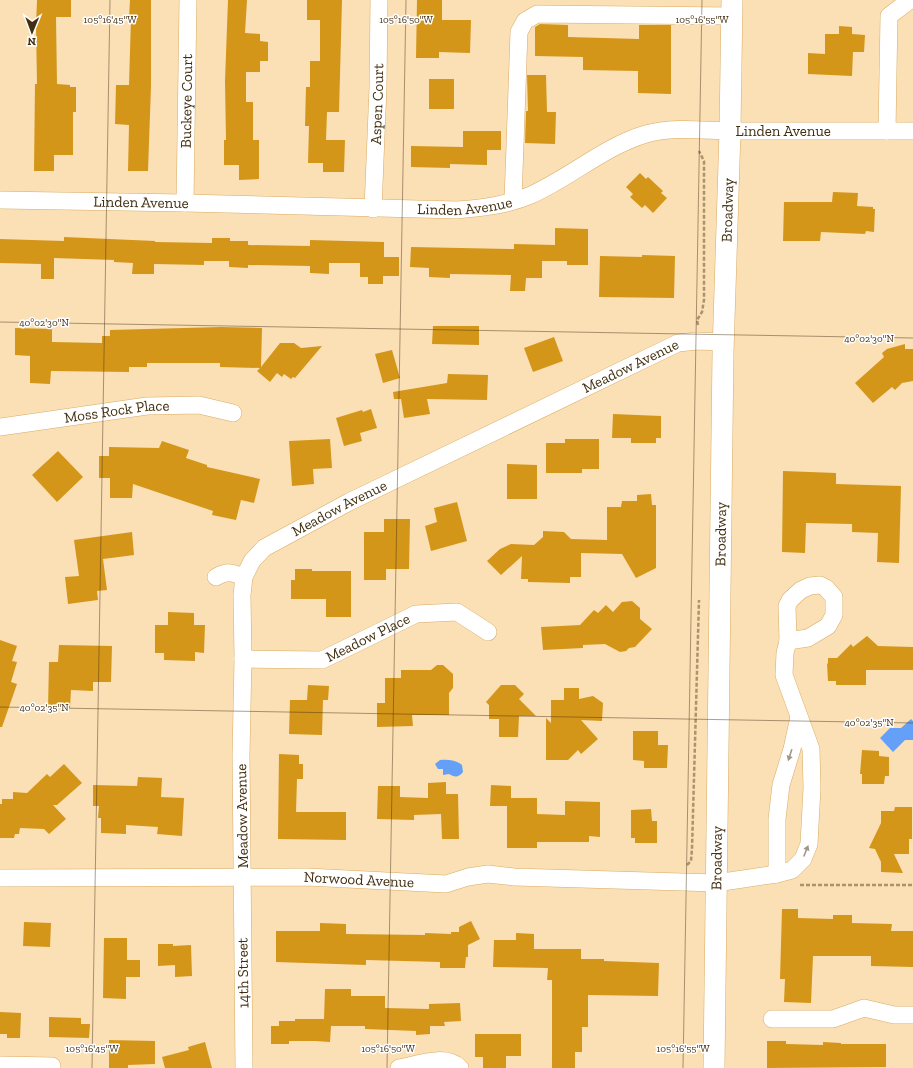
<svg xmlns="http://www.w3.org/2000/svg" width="913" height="1068" viewBox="0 0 913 1068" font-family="'Zilla Slab',serif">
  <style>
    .water { fill: #64a0f8 }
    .building { fill: #d49619 }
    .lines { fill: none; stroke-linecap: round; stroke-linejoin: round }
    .minor-casing { stroke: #d9ac63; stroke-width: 18 }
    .major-casing { stroke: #d9ac63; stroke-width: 22 }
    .path { stroke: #ab936e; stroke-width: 2.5; stroke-dasharray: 4 2; stroke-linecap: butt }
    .minor { stroke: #fff; stroke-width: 17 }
    .major { stroke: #fff; stroke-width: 21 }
    .oneway { fill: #a09788 }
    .ticks { fill: none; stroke: #422f11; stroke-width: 1; stroke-opacity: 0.45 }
    .labels { text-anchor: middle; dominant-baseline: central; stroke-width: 3; stroke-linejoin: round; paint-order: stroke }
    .street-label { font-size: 15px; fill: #422f11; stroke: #fff }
    .ticks-label { font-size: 10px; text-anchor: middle; fill: #422f11; stroke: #fff; stroke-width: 3; stroke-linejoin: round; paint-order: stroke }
  </style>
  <rect width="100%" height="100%" fill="#fbdfb5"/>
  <path class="water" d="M911,719L913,721V740H905L893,752L880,738L890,728H901Z
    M440,760C448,759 456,760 462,765L463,772C459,777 455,778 449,774L443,775V769H438L435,764Z"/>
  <path class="building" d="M37,0H71V17H56L57,84L70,85V87H76V112H73V155H54V171H34L35,84H37L36,25Z
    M130,0H151V86L148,171H128L129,125L115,124L116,85H129L131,18H129Z
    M228,0H247L245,33L260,34V41L268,42V61H260V72H246V102H253V140H259V179L239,180V165H224V140H226L225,81Z
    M307,0H342L339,112H327L326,140H345L344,172H323V163H308L309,126H305L306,87H310V61H320V20H307Z
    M417,0H442V20H471L470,53L439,52V58H416Z
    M540,24L568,25V37L639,39V25H671V94L638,93V71L583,70V57L535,56V27Z
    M839,26L852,27V34L865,35L864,52H853L852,76L808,74V53L825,54V34H839Z
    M527,75H546L547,112H556L555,144L525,143L526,111H528Z
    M429,79H454V109H429Z
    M463,131H501V150H487V165L450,164V168L411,167V146L463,147Z
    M640,173L646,179L648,177L663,191L661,193L667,198L653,213L645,205L642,208L630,197L633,194L626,187Z
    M833,192L858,193L857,206L873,207V209H875L874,232L866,231L865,234L821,232L820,241H783L784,202H832Z
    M555,228L588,229V265H567V261H542V278H526L525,291H510L511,275L450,274V278L429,277V268L410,267L411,247L514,249V244L555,245Z
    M64,237L155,241V242L212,243V238H230V241H248V245L310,246V240L384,242V257H399V276H383V284H368V277H360V263H329V274L310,273V266L248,265V268L229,267V261H204V265L154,264V274H132L133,263L114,262V260L54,258V279H41V264L0,263V239L64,241Z
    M642,255L675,256L674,298L599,297L600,256L642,257Z
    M433,326H479V345L432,344Z
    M221,327L262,328L261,367L280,343H294L301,348L322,346L295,378L293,377L291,379L284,374L282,377L277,373L270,382L257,371L260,368L220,367V363H147V367H129V372L51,371L50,384L30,383V356L15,355V328L52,329V342L102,343V336H110V330Z
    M554,337L563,361L533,372L524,348Z
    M905,344V349H913V381L902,383L895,390L892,387L873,403L855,383L884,357L882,353L887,349Z
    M392,350L400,378L383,383L375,354Z
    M448,374L488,375L487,400L427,399L430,414L404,418L401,399H394L393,392L447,383Z
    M371,409L377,428L360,433L362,441L344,446L336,418L362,410L363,412Z
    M613,414L661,416V438H656V443H631V438H612Z
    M330,439L332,468L313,469L314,484L292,486L289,441Z
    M565,439H599V469H582V473H546V443H565Z
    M162,441L189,450L186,458L207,465V467L260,479L254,503L241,500L236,520L212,515L213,511L133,484L132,498H110V478H99V456H109V447L159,448Z
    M58,451L83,477L57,502L32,475Z
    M507,464L537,465V499H507Z
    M783,471L836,473V484L901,486L899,563L877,562L878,533L852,532V524L806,523L805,553L782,552Z
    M651,494L652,505H656V568L636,578L622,554L581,553V577H570V583L528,582V579H521L522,556L501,575L487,561L500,549L511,544L534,545L543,537V531L564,532L571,539L607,540V507H621L622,501H637V495Z
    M457,502L467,541L431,551L425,526L437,522L434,508Z
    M384,519H410L409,569H386V580H364V532H384Z
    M132,532L134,555L103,559L107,590L97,591L98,600L68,604L65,577L79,576L74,540Z
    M295,569H312V571H351V617H326V599H291V580H295Z
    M632,601L640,608V619L652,629L635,647L629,648L626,651L620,652L605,644L583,645V648L543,650L541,627L580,625L594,610L598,613L606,605L613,612L622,602Z
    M168,612L194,613V625H205L204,653L195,652V661L164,660V653H155V625H168Z
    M867,636L878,646L913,647V670H866V685H836V681H828L827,663L828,664V658H837L851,644L853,647Z
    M0,640L17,646L12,661L17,662L11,682L17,684L2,727H0Z
    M59,645L112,646L111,682H93V691L71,690L70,708H48L49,662H58Z
    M437,665H443L453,674V688L449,693V715H412L413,726L377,727V703H385V678H401V670H431Z
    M308,685L329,686L328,700H323L322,735L289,734L290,700H307Z
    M501,685H515L524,694L519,699L536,716H519L518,737H499V719H489V705L486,702Z
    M564,688H579V699L593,696L603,703L602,721L581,720L598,739L581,754L578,750L568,760H546V718L551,723V700H564Z
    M633,731H658V745H668L667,768H644V761L633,760Z
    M862,750L879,751V756L889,757V776H885L884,784H862V774H860Z
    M279,754L299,755V764H303V779H297L296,812H346V840L278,839Z
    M64,764L82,783L57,805H53L66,819L49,834L44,829L20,828L19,834H15L14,838H0V804H2V799H13V792L27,793L47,774L50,777Z
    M138,777L162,778L161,797L184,798L182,836L157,834L158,827L126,825V834L101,833V818H98L99,806H93V785L137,786Z
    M446,782V794H458L459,839H442L441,814L414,815V820L377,819L378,786H400V797L428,798V783Z
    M491,785L511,786V798H537V814L565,815V801L600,802V837L589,836V842H537V848H507V806H490Z
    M895,807H912V839H909V854H894L903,873L881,872V862L875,849L869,848L881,823V811H894Z
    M651,809L652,821H657V843H635V838H631V810Z
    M782,909H798V918L833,919V915H852V923L892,924L891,931H913V967L871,966V956H813L811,1003L784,1002L785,979H780Z
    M471,921L480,939L468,945V957H466L465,968H440V962L366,960V965L276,962V931H320V923L346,924V934L425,935V933L451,934V932H459V927Z
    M24,922L51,923L50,947L23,946Z
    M516,933L534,934V949H581V959H604V961L659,963L658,996L588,995V1027H582V1052H575V1068H552V980H547L548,968L493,967L494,940H516Z
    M104,938H127V960H140V977H126V999L103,998Z
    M158,944H173V946L191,945L192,976L175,977V965L158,966Z
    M325,989H351V996H385V1008L429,1009V1004L460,1003L461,1021L444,1022L445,1026H430V1034L416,1035V1031L365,1029V1026H331L330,1042L315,1041H289V1044H271V1026H279V1021H295V1019H324Z
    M0,1012L21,1013L20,1038H7V1034H0Z
    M49,1017L81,1018V1024H90L89,1038L49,1037Z
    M475,1034H521V1056H506V1068H483V1057H475Z
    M109,1040L155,1041V1064L128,1065V1068H109Z
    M767,1041H786V1044L823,1045V1042L841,1043V1044H886V1067L767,1068Z
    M205,1042L212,1068H165L162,1057L189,1050L188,1047Z"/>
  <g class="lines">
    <g class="minor-casing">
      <g id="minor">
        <path d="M887,131L889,16L910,0"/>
        <path id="s1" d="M0,200L185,203L457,210C482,208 508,205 531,195C571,177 605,146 646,134C675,126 705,131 734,131C794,131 853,131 913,131"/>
        <path d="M513,201L519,32L525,21L537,14L732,16"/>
        <path id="s2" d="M185,203L188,0"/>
        <path id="s3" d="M373,209L378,87L379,0"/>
        <path id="s4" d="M0,427L147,406L199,405L233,413"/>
        <path d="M216,577C228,571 231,572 244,577"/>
        <path d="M820,585L826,588L834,597V615L828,626L808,638L788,641L787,606L790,600L801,590L810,586Z"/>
        <path id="s5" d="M243,659L322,660L416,614L457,612L488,632"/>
        <path d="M777,874V819L781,785L792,749L799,717"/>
        <path id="s6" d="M0,878L307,877L446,884L468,877L488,874L514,877L716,883L777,874L792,870L803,859L809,844L812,788L811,749L784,675L785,653L788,641"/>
        <path d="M772,1019H833L864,1008L894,1015H913"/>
        <path d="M0,1065L52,1066"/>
        <path id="s7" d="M244,1068L241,755L243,659L242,595L244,577L252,561L264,548L349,502L678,343L697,341L724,342"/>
        <path d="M399,1068C417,1065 445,1053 460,1068"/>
      </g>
    </g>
    <g class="major-casing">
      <g id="major">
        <path id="s8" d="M714,1068L723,353L730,131L732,0"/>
      </g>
    </g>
    <path class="path" d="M698,325L697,320L702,312L704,300V161L699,151
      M687,865L691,861L692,849L699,600
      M800,885H913"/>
    <use href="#minor" class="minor"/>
    <use href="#major" class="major"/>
  </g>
  <defs><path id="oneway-solid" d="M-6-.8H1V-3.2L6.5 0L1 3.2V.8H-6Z"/></defs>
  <g class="oneway">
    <use href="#oneway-solid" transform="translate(790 755) rotate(108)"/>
    <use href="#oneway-solid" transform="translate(806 851) rotate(-68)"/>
  </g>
  <path class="ticks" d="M0,322L913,338M0,707L913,723M92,1068L110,0M387,1068L406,0M683,1068L702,0"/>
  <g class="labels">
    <g class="street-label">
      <text stroke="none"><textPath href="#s2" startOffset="102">Buckeye Court</textPath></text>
      <text stroke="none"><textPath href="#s3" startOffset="105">Aspen Court</textPath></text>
      <text stroke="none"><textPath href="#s1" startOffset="801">Linden Avenue</textPath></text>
      <text stroke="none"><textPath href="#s1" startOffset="141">Linden Avenue</textPath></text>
      <text stroke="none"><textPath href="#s1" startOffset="465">Linden Avenue</textPath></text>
      <text stroke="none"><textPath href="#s8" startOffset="858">Broadway</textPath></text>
      <text stroke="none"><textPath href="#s7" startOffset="936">Meadow Avenue</textPath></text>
      <text stroke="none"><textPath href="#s4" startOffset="118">Moss Rock Place</textPath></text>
      <text stroke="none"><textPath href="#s7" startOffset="612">Meadow Avenue</textPath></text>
      <text stroke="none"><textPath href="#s8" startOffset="534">Broadway</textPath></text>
      <text stroke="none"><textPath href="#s5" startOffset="130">Meadow Place</textPath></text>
      <text transform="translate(242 816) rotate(-91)">Meadow Avenue</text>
      <text stroke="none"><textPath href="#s8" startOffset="210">Broadway</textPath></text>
      <text stroke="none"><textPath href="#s6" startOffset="359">Norwood Avenue</textPath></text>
      <text transform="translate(243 973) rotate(-91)">14th Street</text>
    </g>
  </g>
  <g class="ticks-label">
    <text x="110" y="23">105°16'45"W</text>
    <text x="406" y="23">105°16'50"W</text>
    <text x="702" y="23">105°16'55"W</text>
    <text x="44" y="326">40°02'30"N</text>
    <text x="869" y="342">40°02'30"N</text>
    <text x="44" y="711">40°02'35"N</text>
    <text x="869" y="726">40°02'35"N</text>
    <text x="92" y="1052">105°16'45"W</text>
    <text x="388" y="1052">105°16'50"W</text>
    <text x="683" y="1052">105°16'55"W</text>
  </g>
  <g transform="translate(32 32) rotate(181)" stroke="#ffffff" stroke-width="3" paint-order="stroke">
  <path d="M0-3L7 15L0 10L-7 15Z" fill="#422f11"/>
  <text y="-6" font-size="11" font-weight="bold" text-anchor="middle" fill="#422f11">N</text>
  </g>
</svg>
